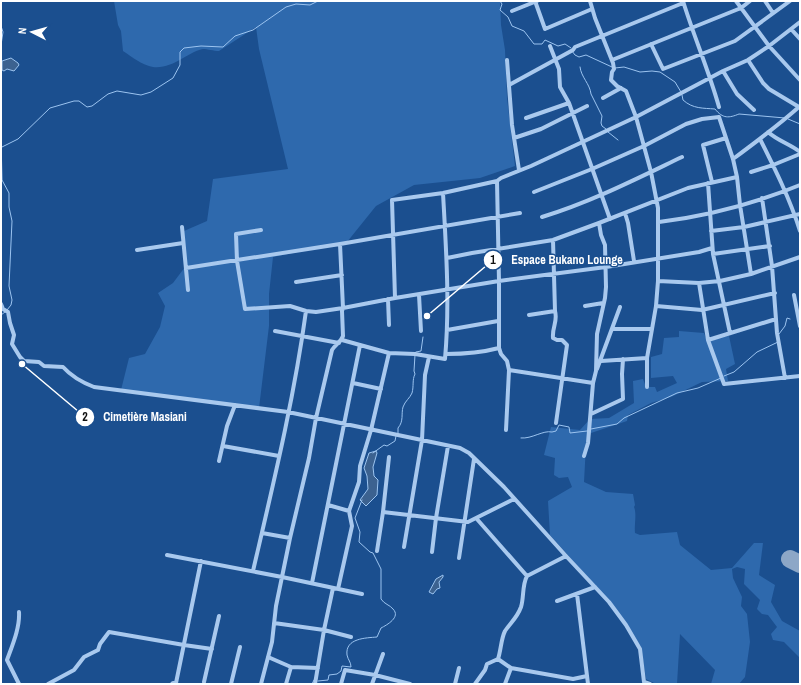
<svg xmlns="http://www.w3.org/2000/svg" width="801" height="685" viewBox="0 0 801 685" font-family="'Archivo Narrow',sans-serif">
  <style>
    .green { fill: #2e69ad }
    .water { fill: #3c6290; stroke: #9cc4f0 }
    .lines { fill: none; stroke-linecap: round; stroke-linejoin: round }
    .stream { stroke: #9cc4f0; stroke-width: 1 }
    .runway { stroke: #8da7c7; stroke-width: 18 }
    .minor { stroke: #a9c9ee; stroke-width: 4 }
    .leader { fill: none; stroke: #fff; stroke-width: 1.5 }
    .callout-dot { fill: #fff; stroke: #1b4f8f; stroke-width: 1.5 }
    .mark-label { font-size: 12px; text-anchor: middle; font-weight: bold; fill: #111 }
    .callout-label { font-size: 12px; text-anchor: middle; font-weight: bold; fill: #fff; stroke: #1b4f8f; stroke-width: 3; stroke-linejoin: round; paint-order: stroke }
  </style>
  <rect width="100%" height="100%" fill="#1b4f8f"/>
  <path class="green" d="M114,1H500L501,25L505,50L507,98L515,166L480,178L414,185L376,206L347,242L273,257L269,294V326L259,408L121,390L129,358L145,354L160,327L165,306L158,293L173,283L185,267L184,231L207,221L213,179L288,169L259,49L256,27L219,51C214,51 207,49 203,49C185,53 174,69 153,67C142,65 132,57 123,51L121,31L118,25Z
    M679,331L704,333L707,340L729,336L735,364L726,369L728,381L702,382L671,397L651,403L628,415L627,421L591,433L586,445L584,482L606,492L633,494L635,505L634,507C637,514 634,525 635,533L640,535L677,532L680,545L711,570L732,568L754,543H763L759,575L775,585L771,602L782,621L800,631V654L799,657L784,642L773,640L771,634L777,627L768,615L762,614L757,609L760,600L744,584L745,569L737,567L732,569L733,578L742,597L741,606L747,614L750,642L745,677L739,684H711L715,670L680,634L677,684H656L646,679L641,648L609,601L550,535L548,501L572,487L568,477L559,478L554,475L555,458L544,455L551,427L580,430L590,419L609,418L634,403L633,381L643,379L646,387H655L657,392L677,383L673,376L651,378V357L662,354L664,338L679,337Z"/>
  <path class="water" d="M11,58L18,63L19,65L14,71L7,69L4,71L2,70V61Z
    M376,451L377,453L373,467L374,476L378,480L377,495L366,506L360,500L368,489L367,476L364,468L369,453Z
    M443,575V577L439,582L440,588L437,589L433,594L429,592L436,579Z"/>
  <g class="lines">
    <path class="stream" d="M500,1L502,4L500,10L508,17L512,26L524,31L534,44H542L545,40L558,46L565,44L571,48
      M1,26L3,32L1,45
      M572,51L575,55L579,57L586,55L612,67
      M580,67C581,77 590,84 591,94L602,116L601,123L602,126L606,129
      M615,68L624,67L640,72L652,71L660,72L675,82L681,92
      M682,95L683,100C693,109 703,108 715,109C723,119 729,118 739,114L785,118
      M788,119L800,124
      M608,132L618,140
      M1,139L2,180L9,193V207L12,221L9,286L12,300L11,305L7,310
      M2,147L18,139L50,108L74,101H79L87,107L92,106L108,94L117,91L141,95L151,92L173,78L180,65V52L184,48L201,46L223,47L235,36L253,30L286,7L296,4L310,5L318,1
      M1,315L5,312
      M779,334L785,326L787,318L790,319
      M416,352L421,351L423,337
      M724,376L734,372L757,352L778,342
      M591,429L617,424L624,418L677,393L698,388L721,378
      M398,433V428C404,421 401,414 403,407C405,401 410,398 412,393C414,386 412,380 415,374L414,371L415,355
      M521,438C532,439 543,430 552,432L556,431L559,425L569,427L570,433L587,431
      M373,453L384,445L387,446L395,441L396,436
      M318,681L328,680L329,675L337,674L341,671L342,666L351,667C351,662 348,660 347,655C345,638 366,638 377,637L381,628C387,625 401,617 393,609C390,605 384,604 381,599V569L373,553L370,552L359,542L360,532L355,518L362,500
      M312,684L314,680"/>
    <path class="runway" d="M790,559L800,564"/>
    <path class="minor" d="M535,1L545,29L592,9
      M590,1L595,18L613,63L614,69L612,72L611,80L617,86L626,91L636,117L651,172L658,208V281L656,306L647,358V387
      M683,1C694,37 709,71 719,107
      M736,1L769,46L800,80
      M765,1L773,13
      M512,11L537,1
      M791,29L800,39
      M651,44L663,69L735,41L790,1
      M550,46L559,69L560,87L569,103L610,219
      M507,60L512,125L519,170
      M612,60L741,8L750,1
      M748,60L763,83L769,89L799,107
      M723,71L737,94L754,110
      M509,85L573,50L575,47L683,3
      M603,98L621,88
      M526,118L569,103
      M768,132C778,141 790,144 800,152
      M514,138L541,129L587,106
      M760,139C775,169 790,199 800,231
      M733,159C756,142 779,125 800,106
      M751,172L773,165L800,154
      M497,181L499,281V348L501,354L507,361L509,370L506,430
      M712,182L703,145L726,138
      M708,183L713,254L730,333
      M534,192L592,169L644,146L686,124L702,119L719,117L733,159L737,177L740,205L751,274
      M762,198L772,266L777,333L785,378
      M625,213L628,223L634,261
      M542,217C591,202 636,179 682,157
      M659,222C707,216 756,203 800,185
      M182,227L188,290
      M261,230L236,234L237,261L245,309L290,306L306,311L316,312L343,308L340,244
      M711,231L744,227L800,214
      M553,240L555,311C558,322 552,326 553,338L557,340H562L567,345L556,423
      M137,250L183,243
      M713,254L770,246
      M447,258L472,253L553,240L599,223L688,188L737,177
      M186,268L340,244L520,213
      M658,281L699,283L720,281L751,274L800,257
      M296,282L342,275
      M699,283L708,340L724,384L800,376
      M419,295L421,331
      M794,295L800,326
      M395,298L392,200L443,193L497,181L501,178L531,166L636,117L723,71L748,60L769,46L800,22
      M388,299L389,325
      M1,304L3,309L8,312L10,323L14,335L12,344L20,357L24,361L39,362L44,366L63,367C72,377 81,382 94,387L288,412L460,448L469,453L504,487L566,556L609,602L626,625L640,649L644,682L650,684
      M585,306L603,303
      M656,306L702,310L775,293
      M529,315L555,311
      M612,329H652
      M447,330L498,321
      M275,331L339,343
      M342,340L389,353L415,354L445,359C450,303 446,248 443,193
      M708,340L776,319
      M446,354C464,354 480,353 499,348
      M601,361L647,358
      M597,369L620,307
      M509,370L593,383
      M353,383L381,389
      M591,414L623,399L622,374L623,359
      M223,446L279,456
      M584,456L588,443L593,383L596,371L597,334L605,298L606,287L605,245L601,235L599,223
      M219,461L227,426L235,405
      M328,505L349,511
      M383,512L468,522L514,499
      M476,518L527,576
      M262,533L290,538
      M404,547L422,440L425,375L429,357
      M377,551L383,512L389,457
      M432,552L436,518L448,446
      M167,555L282,577L362,594
      M459,558L474,459
      M253,571C273,485 294,399 306,311
      M312,583L360,345
      M338,589L352,526L349,511L359,482L360,466L371,430L389,353
      M577,594L588,684
      M557,601L595,587
      M274,623L324,630L351,637
      M268,657L291,667L318,668
      M498,659L511,668L573,679L587,676
      M204,682L219,616
      M19,684L7,660C12,646 20,628 19,612
      M48,684L74,670L84,657L98,650L100,644L109,632L184,645L212,649
      M172,684L173,683H176L201,561
      M231,684L240,647
      M261,684L272,642L276,606L290,538L309,458L316,418L332,350C335,345 341,342 343,336L342,311L343,308L395,298L499,281L606,267L699,252L712,248
      M286,684L291,667
      M315,684L324,630L333,588
      M341,684L345,670L375,675L410,684
      M372,684L383,654
      M455,684L459,668
      M475,684L485,670L487,664L498,659C501,650 501,639 505,631C511,622 517,618 521,607C524,598 522,585 527,576L566,556
      M505,684L511,668"/>
  </g>
  <path class="leader" d="M427 316L493 260M22 364L85 417"/>
  <g class="callout-dot">
    <circle cx="427" cy="316" r="4"/>
    <circle cx="22" cy="364" r="4"/>
    <circle cx="493" cy="260" r="10"/>
    <circle cx="85" cy="417" r="10"/>
  </g>
  <g class="mark-label">
    <text x="493" y="264">1</text>
    <text x="85" y="421">2</text>
  </g>
  <g class="callout-label">
    <text x="567" y="264">Espace Bukano Lounge</text>
    <text x="145" y="421">Cimetière Masiani</text>
  </g>
  <rect width="801" height="685" fill="none" stroke="#ffffff" stroke-width="4"/>
  <g transform="translate(32 32) rotate(276)" stroke="#1b4f8f" stroke-width="3" paint-order="stroke">
  <path d="M0-3L7 15L0 10L-7 15Z" fill="#ffffff"/>
  <text y="-6" font-size="11" font-weight="bold" text-anchor="middle" fill="#ffffff">N</text>
  </g>
</svg>
